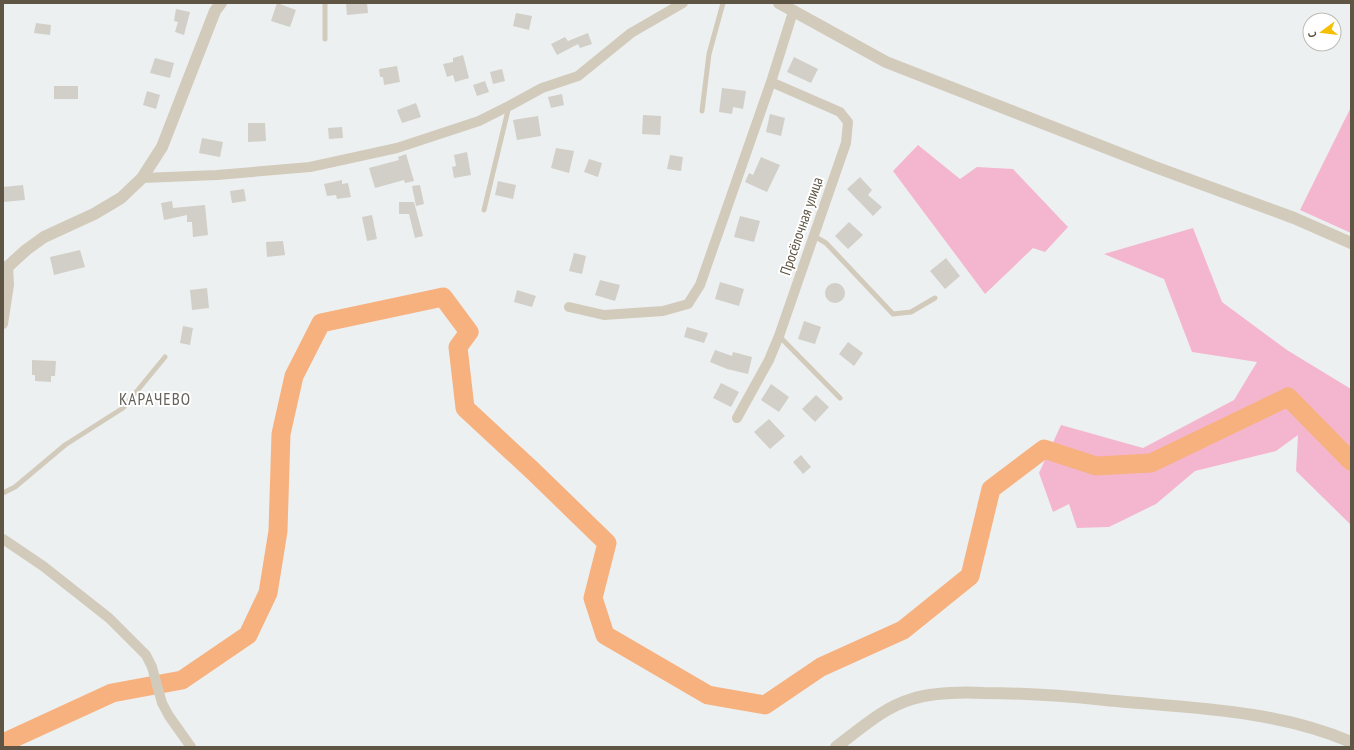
<svg xmlns="http://www.w3.org/2000/svg" width="1354" height="750" viewBox="0 0 1354 750" font-family="'PT Sans Narrow',sans-serif">
  <style>
    .green { fill: #f4b6cf }
    .lines { fill: none; stroke-linecap: round; stroke-linejoin: round }
    .river { stroke: #f6b17e; stroke-width: 19 }
    .building { fill: #d1cfc7 }
    .service { stroke: #d2cbbc; stroke-width: 5 }
    .minor { stroke: #d2cbbc; stroke-width: 10 }
    .tertiary { stroke: #d2cbbc; stroke-width: 12 }
    .labels { text-anchor: middle; dominant-baseline: central; stroke-width: 4; stroke-linejoin: round; paint-order: stroke }
    .street-label { font-size: 15px; fill: #5e5544; stroke: #fff }
    .quarter-label { font-size: 17px; letter-spacing: 1px; fill: #64615a; stroke: #fff }
  </style>
  <rect width="100%" height="100%" fill="#edf0f1"/>
  <path class="green" d="M1351,107V233L1300,210Z
    M918,145L960,179L977,167L1013,169L1068,227L1045,252L1033,248L985,294L893,171Z
    M1193,228L1222,302L1287,350L1351,389V525L1296,471L1298,435L1276,451L1195,471L1156,504L1109,527L1077,528L1069,504L1053,512L1039,473L1061,425L1143,448L1234,400L1257,362L1192,352L1164,279L1104,254Z"/>
  <g class="lines">
    <path class="river" d="M3,743L112,693L182,680L248,635L268,593L278,531L281,434L294,376L321,323L443,297L469,332L458,347L465,408L534,472L607,543L593,598L605,635L708,695L765,705L821,667L903,630L970,576L991,489L1044,449L1096,466L1151,463L1288,397L1351,461"/>
  </g>
  <path class="building" d="M277,3L296,10L290,27L271,21Z
    M346,3H367L368,13L347,15Z
    M176,9L190,12L184,35L175,32L178,22L174,21Z
    M516,13L532,16L529,30L513,26Z
    M36,23L51,25L50,35L34,33Z
    M588,33L592,44L580,48L578,44L557,55L551,44L565,37L568,41Z
    M463,55L469,78L455,82L453,75L447,77L443,64L453,62V58Z
    M794,57L818,69L811,83L787,72Z
    M155,58L174,63L170,78L150,73Z
    M397,66L400,82L384,85L383,77H380L379,69Z
    M502,69L505,81L493,84L490,72Z
    M485,81L489,92L477,96L473,85Z
    M54,86H78V99H54Z
    M722,88L746,91L743,109L733,107L732,114L719,112Z
    M147,91L160,95L156,109L143,105Z
    M562,94L564,105L551,108L548,97Z
    M416,103L421,117L402,123L397,110Z
    M770,114L785,118L781,136L766,132Z
    M643,115L661,116L660,135L642,134Z
    M538,116L541,136L517,140L513,120Z
    M248,123H265L266,141L248,142Z
    M342,127L343,138L329,139L328,128Z
    M202,138L223,142L220,157L199,153Z
    M556,148L574,151L569,173L551,168Z
    M467,152L471,175L454,178L452,167L456,166L454,155Z
    M406,154L414,181L405,183L404,180L375,188L369,168L399,160L398,157Z
    M670,155L683,157L681,171L667,169Z
    M761,157L780,165L767,192L745,182L749,173L753,175Z
    M589,159L602,163L598,177L584,172Z
    M860,177L872,190L868,195L882,207L873,216L847,189Z
    M342,180V184L348,183L351,197L337,199L336,195L327,196L324,184Z
    M498,181L516,185L513,199L495,195Z
    M23,185L25,200L3,202V187Z
    M420,185L424,204L416,206L412,186Z
    M244,189L246,201L232,203L230,191Z
    M172,201L173,208L205,205L208,235L193,237L192,222H187V215L164,220L161,203Z
    M399,202H414L423,236L415,238L409,214H399Z
    M372,215L377,239L367,241L362,217Z
    M740,216L760,221L754,242L734,237Z
    M849,222L863,235L848,249L835,236Z
    M283,241L285,255L267,257L266,242Z
    M80,250L85,267L54,275L50,257Z
    M574,253L586,256L582,274L569,271Z
    M946,258L960,276L945,289L930,271Z
    M600,280L620,285L615,301L595,295Z
    M720,282L744,289L739,306L715,299Z
    M825 293a10 10 0 1 1 20 0a10 10 0 1 1-20 0Z
    M207,288L209,308L192,310L190,290Z
    M517,290L536,296L532,307L514,302Z
    M804,321L821,327L815,344L798,339Z
    M183,326L193,328L190,345L180,343Z
    M687,327L708,333L704,343L684,337Z
    M848,342L863,353L854,366L839,354Z
    M715,350L732,356L733,352L752,357L748,374L727,369L710,362Z
    M32,360L56,361L55,376H51V382L35,381V375H32Z
    M721,383L739,392L731,407L713,398Z
    M771,384L789,397L779,412L761,400Z
    M816,395L829,407L815,422L802,409Z
    M769,419L785,436L770,449L754,432Z
    M801,455L811,467L803,474L793,462Z"/>
  <g class="lines">
    <path class="service" d="M325,3V39
      M702,111L709,54L723,3
      M484,210L509,106
      M814,236L826,243L893,314L911,312L935,298
      M779,336L840,398
      M3,493L15,487L65,445L123,408L165,357"/>
    <path class="minor" d="M142,178L217,175L310,167L397,148L479,121L509,106L542,88L578,76L631,33L683,3
      M569,307L604,315L663,311L688,304L700,285L771,82L793,12
      M3,324L9,285L8,265
      M737,418L769,360L779,336L846,143L848,122L840,112L771,82
      M3,539L43,566L109,618L146,655L152,667L162,703L169,716L191,747"/>
    <path class="tertiary" d="M779,3L886,62L1155,167L1294,218L1351,243
      M3,271L26,250L44,237L94,214L121,198L142,178L162,147L215,11L221,3
      M836,747C860,729 884,707 912,699C935,692 961,692 984,693C1025,693 1065,696 1105,700C1188,708 1274,709 1351,742"/>
  </g>
  <g class="labels">
    <g class="street-label">
      <text transform="translate(801 226) rotate(-71)">Просёлочная улица</text>
    </g>
    <g class="quarter-label">
      <text x="155" y="399">КАРАЧЕВО</text>
    </g>
  </g>
  <rect width="1354" height="750" fill="none" stroke="#5e5544" stroke-width="8"/>
  <g transform="translate(1322 32) rotate(255)"><circle r="19" fill="#ffffff" stroke="#bfbbb4"/>
  <path d="M0-3L7 15L0 10L-7 15Z" fill="#f5bf03"/>
  <text y="-6" font-size="11" font-weight="bold" text-anchor="middle" fill="#5e5544">С</text>
  </g>
</svg>
